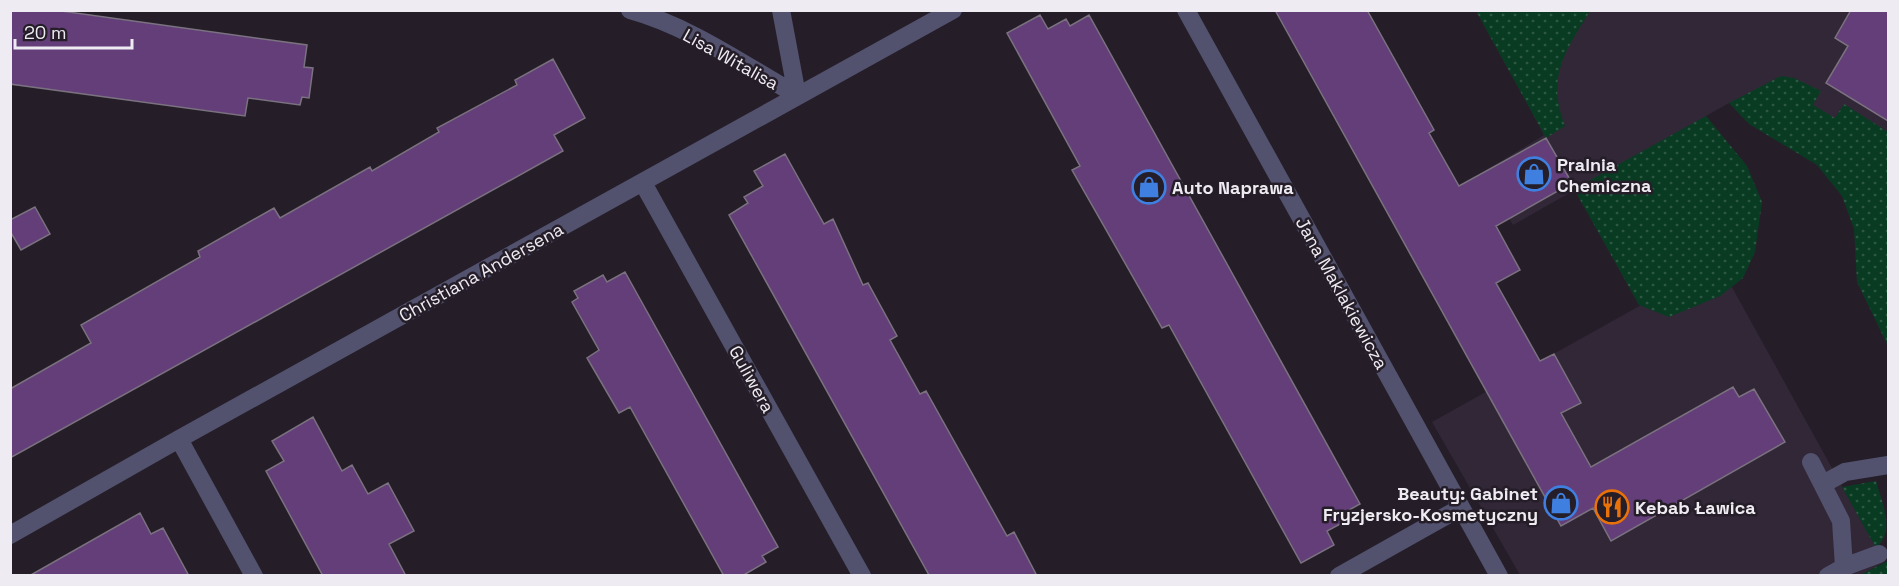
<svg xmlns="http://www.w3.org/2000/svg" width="1899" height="586" viewBox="0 0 1899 586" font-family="'Space Grotesk',sans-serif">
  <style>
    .built { fill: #312737 }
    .grass { fill: url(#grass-dots) }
    .building { fill: #633e79; stroke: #7a727f; stroke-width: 1.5 }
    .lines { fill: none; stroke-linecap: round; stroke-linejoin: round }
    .service { stroke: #52526e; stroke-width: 18 }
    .minor { stroke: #52526e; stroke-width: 18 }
    .labels { text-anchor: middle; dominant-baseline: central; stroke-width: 5; stroke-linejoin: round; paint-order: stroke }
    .street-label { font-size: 18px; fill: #efebf2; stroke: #251e29 }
    .poi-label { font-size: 18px; font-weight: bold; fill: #efebf2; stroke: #251e29; text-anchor: start }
  </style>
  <defs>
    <pattern id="grass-dots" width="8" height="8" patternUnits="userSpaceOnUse" patternTransform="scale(1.5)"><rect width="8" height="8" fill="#093b22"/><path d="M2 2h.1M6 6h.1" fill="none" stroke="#2d5843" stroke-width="1.8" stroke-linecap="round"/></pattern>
  </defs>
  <rect width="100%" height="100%" fill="#251e29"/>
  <path class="built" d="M1576,11H1888V197L1729,103L1513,225L1483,172L1544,135L1524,97Z
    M1718,262L1884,562L1860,576L1520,575L1432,422Z"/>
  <path class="grass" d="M1476,11H1590C1565,52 1546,77 1565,126L1546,138Z
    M1781,76L1794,78L1821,91L1813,105L1835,118L1844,104L1888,132V346L1857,282L1854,229L1842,196L1817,165L1749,124L1729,103Z
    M1706,116L1747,166L1762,202L1755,252L1743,278L1720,296L1669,317L1639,305L1574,189Z
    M1876,481C1882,503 1896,531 1876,548L1842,487Z
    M1888,561V575H1860Z"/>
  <path class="building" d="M10,10H54L307,45L304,67L313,68L309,98L302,97L300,105L248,98L245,116L10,84Z
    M1275,10H1367L1434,130L1429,133L1459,186L1546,138L1572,183L1496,226L1520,270L1496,283L1540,361L1554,354L1581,403L1561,413L1591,467L1733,387L1739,397L1754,389L1785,442L1611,541L1593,508L1561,526Z
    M1851,10H1888V121L1826,83L1848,46L1835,38Z
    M1040,15L1048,29L1066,19L1070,26L1089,15L1360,504L1340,515L1344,522L1327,531L1334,545L1301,563L1169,325L1162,328L1072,170L1080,166L1007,33Z
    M553,59L585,118L554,135L563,151L10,458V389L91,343L81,325L200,257L198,251L274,208L280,218L370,167L372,171L439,132L437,128L517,85L515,80Z
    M785,154L824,224L833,219L863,285L868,283L897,336L890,340L920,394L926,391L1007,536L1014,532L1037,576L929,575L729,215L748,203L744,197L763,186L754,171Z
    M35,207L50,234L21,250L10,231V220Z
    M625,272L778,547L762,556L766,562L742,576H724L630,407L619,413L587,358L599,350L572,302L578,298L574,291L603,275L607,282Z
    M313,417L342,471L352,465L368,494L388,483L414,531L389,544L406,576H323L266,471L284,461L272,441Z
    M140,513L151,534L163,528L189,576H29Z"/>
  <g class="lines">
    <path class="service" d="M1811,462L1841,521L1844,567
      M1823,484L1845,472L1888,465
      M1828,576L1844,567L1879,554"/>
    <path class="minor" d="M630,10C689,26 744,65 797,95
      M781,10L797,95
      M1186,10L1499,576
      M643,183L862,576
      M179,439L254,576
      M10,535L179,439L953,10
      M1339,576L1460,508"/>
  </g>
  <defs>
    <g id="shop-ring" transform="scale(1.725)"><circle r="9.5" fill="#251e29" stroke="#3f7fe0" stroke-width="1.5"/><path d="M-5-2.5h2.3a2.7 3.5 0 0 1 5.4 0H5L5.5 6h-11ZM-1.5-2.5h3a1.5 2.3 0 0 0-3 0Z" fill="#3f7fe0"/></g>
    <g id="restaurant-ring" transform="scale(1.725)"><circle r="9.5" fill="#251e29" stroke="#e8710a" stroke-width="1.5"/><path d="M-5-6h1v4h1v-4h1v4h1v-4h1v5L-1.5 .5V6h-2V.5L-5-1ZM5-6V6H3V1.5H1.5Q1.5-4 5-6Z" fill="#e8710a"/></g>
  </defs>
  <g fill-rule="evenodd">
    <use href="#shop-ring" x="1534" y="174"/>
    <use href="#shop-ring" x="1149" y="187"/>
    <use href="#shop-ring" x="1561" y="503"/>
    <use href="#restaurant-ring" x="1612" y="507"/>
  </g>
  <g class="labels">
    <g class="street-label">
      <text transform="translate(731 59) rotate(29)">Lisa Witalisa</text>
      <text transform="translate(481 272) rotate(-29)">Christiana Andersena</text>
      <text transform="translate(1342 293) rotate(61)">Jana Maklakiewicza</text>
      <text transform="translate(752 379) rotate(61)">Guliwera</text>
    </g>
    <g class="poi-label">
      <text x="1557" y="164">Pralnia<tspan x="1557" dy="21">Chemiczna</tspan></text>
      <text x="1172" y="187">Auto Naprawa</text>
      <text x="1538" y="493" text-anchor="end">Beauty: Gabinet<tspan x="1538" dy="21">Fryzjersko-Kosmetyczny</tspan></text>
      <text x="1635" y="507">Kebab Ławica</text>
    </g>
  </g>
  <rect width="1899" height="586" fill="none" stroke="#efebf2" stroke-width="24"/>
  <path d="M15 39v9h117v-9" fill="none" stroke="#efebf2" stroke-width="3"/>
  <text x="24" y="39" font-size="18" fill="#efebf2" stroke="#251e29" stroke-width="4.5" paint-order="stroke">20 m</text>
</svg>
